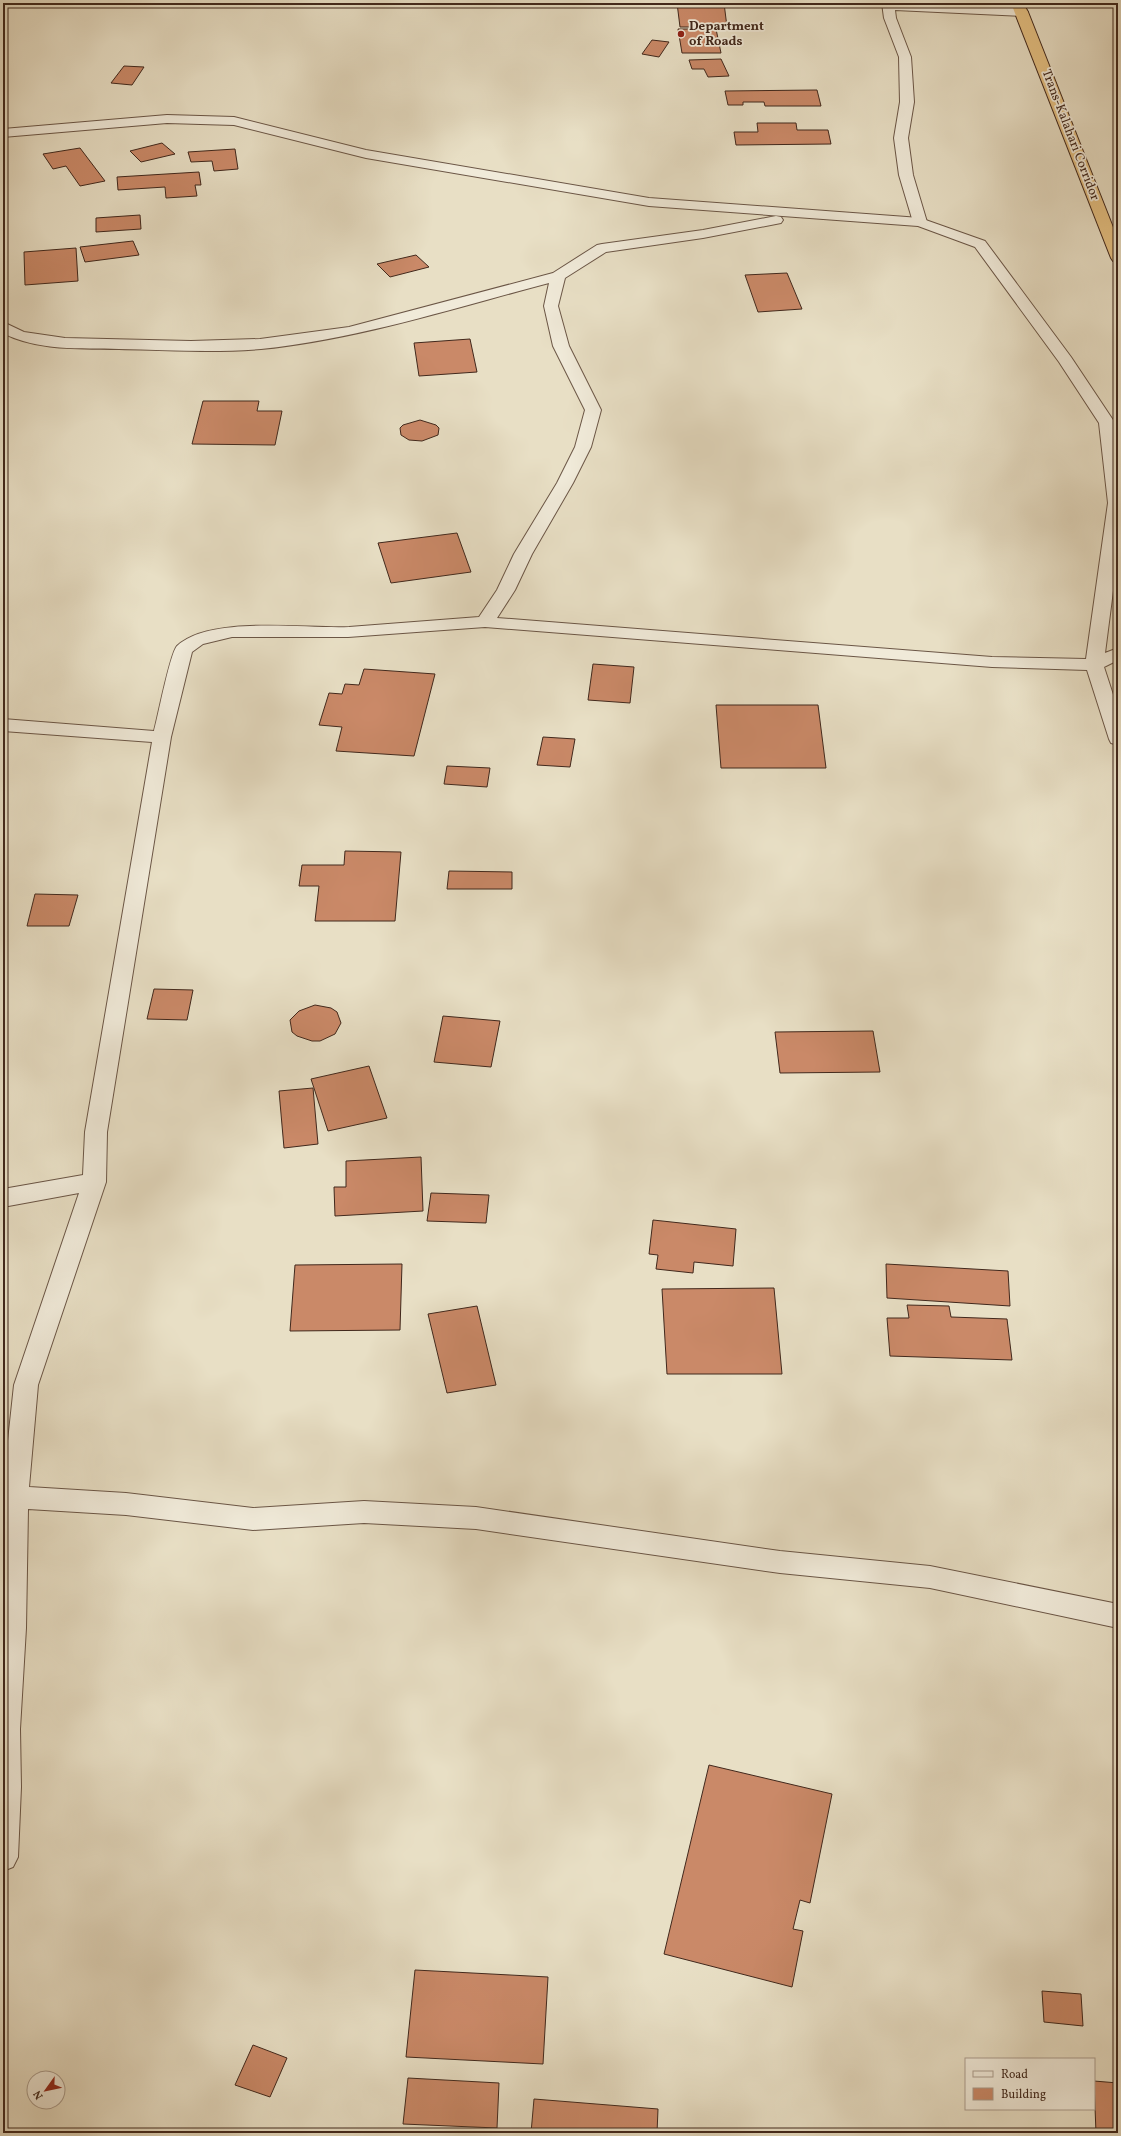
<svg xmlns="http://www.w3.org/2000/svg" width="1121" height="2136" viewBox="0 0 1121 2136" font-family="Vollkorn,serif">
  <style>
    .building { fill: #ca8968; stroke: #41281c }
    .lines { fill: none; stroke-linecap: round; stroke-linejoin: round }
    .lane-casing { stroke: #6b5646; stroke-width: 2 }
    .street-casing { stroke: #6b5646; stroke-width: 2 }
    .highway-casing { stroke: #41281c; stroke-width: 2 }
    .lane { fill: #f0ead9; fill-rule: evenodd }
    .street { fill: #f0ead9; fill-rule: evenodd }
    .highway { fill: #e4c082; fill-rule: evenodd }
    .poi-dot { fill: #8f2418; stroke: #f0ead9; stroke-width: 1.5 }
    .labels { text-anchor: middle; dominant-baseline: central; stroke-width: 3.5; stroke-linejoin: round; paint-order: stroke }
    .far-poi-label { font-size: 13px; font-weight: bold; fill: #41281c; stroke: #f0ead9; text-anchor: start }
    .far-street-label { font-size: 13px; fill: #41281c; stroke: #f0ead9 }
  </style>
  <rect width="100%" height="100%" fill="#e8dfc5"/>
  <filter id="stains"><feTurbulence type="fractalNoise" baseFrequency=".005" numOctaves="4"/><feColorMatrix values="0 0 0 0 .2 0 0 0 0 .09 0 0 0 0 .02 0 0 0 .5 -.17"/></filter>
  <radialGradient id="worn" r=".72"><stop offset=".6" stop-color="#630" stop-opacity="0"/><stop offset="1" stop-color="#630" stop-opacity=".3"/></radialGradient>
  <path class="building" d="M677,3H724L727,27H680Z
    M678,29H716L721,53H682Z
    M652,40L669,42L659,57L642,54Z
    M721,59L729,76L708,77L704,69H692L689,60Z
    M124,66L144,67L132,85L111,83Z
    M817,90L821,106H765L764,102H743V105H728L725,91Z
    M757,123H796L797,130H828L831,144L736,145L734,132H758Z
    M162,143L175,154L141,162L130,151Z
    M80,148L105,181L80,186L66,166L53,169L43,154Z
    M235,149L238,169L214,171L212,161L191,162L188,152Z
    M199,172L201,185H195L197,196L166,198L165,187L118,190L117,177Z
    M140,215L141,229L96,232V218Z
    M133,241L139,255L85,262L80,247Z
    M76,248L78,281L25,285L24,252Z
    M416,255L429,267L390,277L377,264Z
    M787,273L802,309L758,312L745,275Z
    M470,339L477,372L419,376L414,343Z
    M203,401H259L257,411H282L275,445L192,444Z
    M420,420L436,425L439,428L438,435L422,441L409,440L401,435L400,428L403,425Z
    M457,533L471,572L391,583L378,543Z
    M593,664L634,667L630,703L588,700Z
    M364,669L435,674L414,756L336,751L342,727L319,725L329,693L342,694L345,684L359,685Z
    M716,705H818L826,768H721Z
    M543,737L575,739L570,767L537,765Z
    M447,766L490,768L487,787L444,784Z
    M345,851L401,852L395,921H315L319,886H299L302,865H344Z
    M449,871L512,872V889H447Z
    M35,894L78,895L69,926H27Z
    M154,989L193,990L187,1020L147,1019Z
    M315,1005L331,1008L337,1012L341,1023L335,1034L320,1041H312L297,1036L292,1032L290,1020L299,1011Z
    M443,1016L500,1021L491,1067L434,1062Z
    M873,1031L880,1072L780,1073L775,1032Z
    M369,1066L387,1118L328,1131L311,1079Z
    M313,1088L318,1144L284,1148L279,1091Z
    M421,1157L423,1211L335,1216L334,1187H346V1161Z
    M431,1193L489,1195L486,1223L427,1221Z
    M653,1220L736,1229L733,1266L694,1262L693,1273L656,1269L658,1255L649,1254Z
    M402,1264L400,1330L290,1331L295,1265Z
    M886,1264L1008,1271L1010,1306L887,1298Z
    M774,1288L782,1374H667L662,1289Z
    M907,1305L949,1306L951,1317L1007,1319L1012,1360L890,1356L887,1318H909Z
    M477,1306L496,1385L447,1393L428,1314Z
    M709,1765L832,1794L810,1903L800,1900L793,1929L803,1931L792,1987L664,1954Z
    M415,1970L548,1977L543,2064L406,2057Z
    M1042,1991L1081,1994L1083,2026L1044,2022Z
    M253,2045L287,2058L270,2097L235,2085Z
    M408,2078L499,2083L497,2128L403,2124Z
    M1094,2081L1118,2083V2133H1096Z
    M534,2099L658,2109L657,2133H531Z"/>
  <g class="lines">
    <g class="lane-casing">
      <path id="lane" d="M882,3L1022,8L1028,12L1022,16L895,10L896,18L911,57L914,102L908,138L913,175L927,222L925,225H915L913,222L899,175L894,138L900,102L899,57L884,18Z"/>
    </g>
    <g class="street-casing">
      <path id="street" d="M167,115L234,117L366,150L649,198L920,218L985,241L1071,357L1115,423L1118,448V552L1105,653L1118,648V660L1104,667L1118,710V745L1111,743L1109,739L1087,670L992,667L485,627L348,637H232L203,644L192,652L171,737L107,1132L106,1182L38,1385L29,1487L126,1493L253,1508L364,1501L476,1507L780,1551L930,1566L1118,1604V1628L930,1588L780,1573L476,1529L364,1523L253,1530L126,1515L28,1509L26,1628L20,1729L21,1787L18,1857L13,1867L3,1871V1487L14,1385L79,1193L3,1207V1189L83,1175L85,1132L152,742L3,731V719L154,731C158,717 170,653 177,646C209,615 305,629 349,627C392,624 436,620 479,617L497,590L514,554L557,483L575,447L585,410L553,346L544,306L549,283C454,308 359,339 261,349C214,353 166,350 119,349C81,348 37,351 3,333V322L24,332L65,338L191,341L260,339L349,327L553,273L597,245L602,244L703,230L776,216L781,217L783,220L781,223L703,238L606,252L565,278L558,306L569,346L601,410L591,447L573,483L532,554L515,590L497,618L992,657L1086,659L1108,503L1099,423L1059,362L975,247L918,226L649,206L366,158L234,125L167,123L3,137V129Z"/>
    </g>
    <g class="highway-casing">
      <path id="highway" d="M1011,3H1023L1028,12L1118,240V262L1113,261L1111,258Z"/>
    </g>
    <use href="#lane" class="lane"/>
    <use href="#street" class="street"/>
    <use href="#highway" class="highway"/>
  </g>
  <circle class="poi-dot" cx="681" cy="34" r="4"/>
  <g class="labels">
    <g class="far-poi-label">
      <text x="689" y="27">Department<tspan x="689" dy="15">of Roads</tspan></text>
    </g>
    <g class="far-street-label">
      <text transform="translate(1070 135) rotate(69)">Trans-Kalahari Corridor</text>
    </g>
  </g>
  <rect width="1121" height="2136" fill="none" stroke="#e8dfc5" stroke-width="16"/>
  <rect x="4" y="4" width="1113" height="2128" fill="none" stroke="#41281c" stroke-width="2"/>
  <rect x="8" y="8" width="1105" height="2120" fill="none" stroke="#41281c"/>
  <rect x="965" y="2058" width="130" height="52" fill="#f0ead9" stroke="#aa9c8d"/>
  <rect x="973" y="2071" width="20" height="6" fill="#f0ead9" stroke="#aa9c8d"/>
  <text x="1001" y="2078" font-size="12" fill="#41281c">Road</text>
  <rect x="973" y="2088" width="20" height="12" fill="#ca8968" stroke="#aa9c8d"/>
  <text x="1001" y="2098" font-size="12" fill="#41281c">Building</text>
  <g transform="translate(46 2090) rotate(237)"><circle r="19" fill="#f0ead9" stroke="#aa9c8d"/>
  <path d="M0-3L7 15L0 10L-7 15Z" fill="#8f2418"/>
  <text y="-6" font-size="11" font-weight="bold" text-anchor="middle" fill="#41281c">N</text>
  </g>
  <rect width="100%" height="100%" filter="url(#stains)"/>
  <rect width="100%" height="100%" fill="url(#worn)"/>
</svg>
